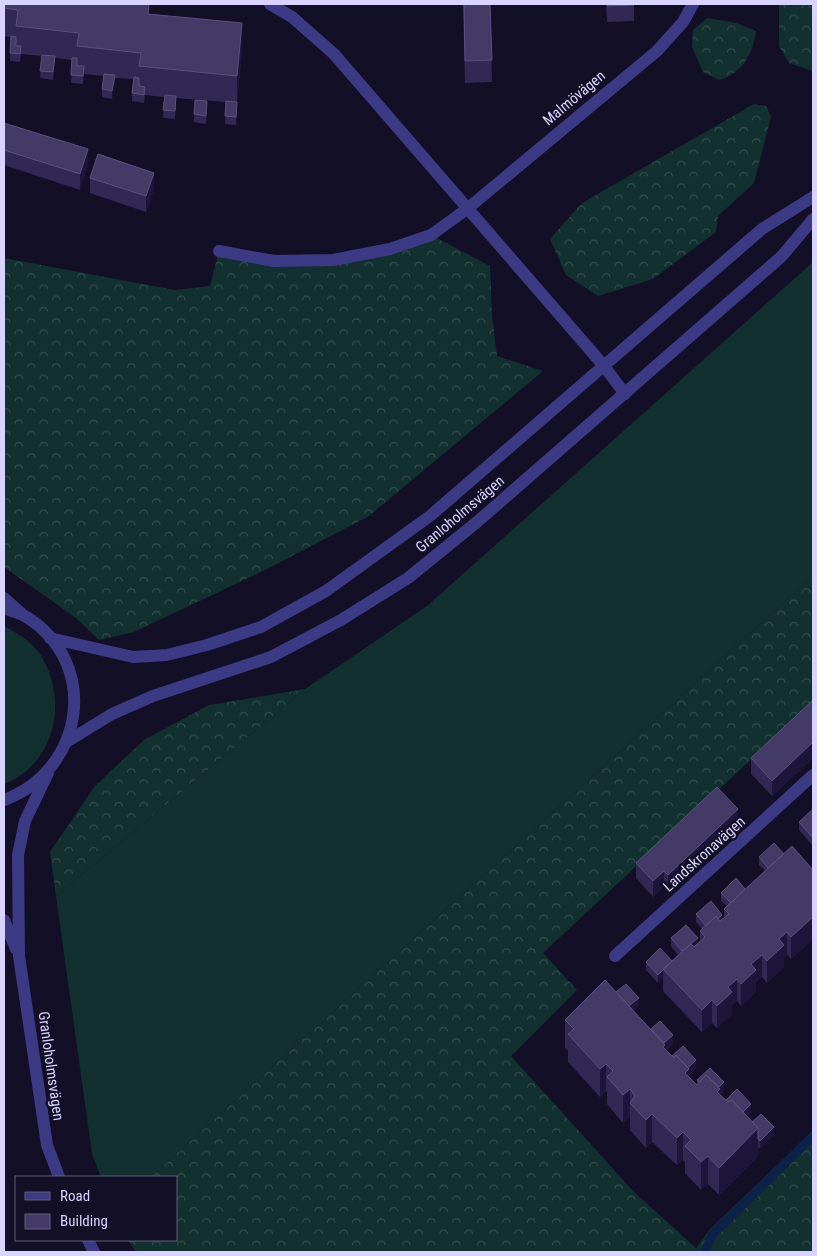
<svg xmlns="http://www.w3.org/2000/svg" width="817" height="1256" viewBox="0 0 817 1256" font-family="'Roboto Condensed',sans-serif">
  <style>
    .grass { fill: #12302f }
    .forest { fill: url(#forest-crowns) }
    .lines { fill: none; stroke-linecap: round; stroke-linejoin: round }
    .stream { stroke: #0c2248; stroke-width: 9 }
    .minor { stroke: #3d3a85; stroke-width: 12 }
    .tertiary { stroke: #3d3a85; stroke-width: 12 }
    .wall { fill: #312854 }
    .shaded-wall { fill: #1d163a }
    .building { fill: #433a66; stroke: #5a527e }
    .labels { text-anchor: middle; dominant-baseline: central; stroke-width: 5; stroke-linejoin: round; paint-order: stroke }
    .street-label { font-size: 15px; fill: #d9d4ff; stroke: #130f26 }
  </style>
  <defs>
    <pattern id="forest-crowns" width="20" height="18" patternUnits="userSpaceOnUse" patternTransform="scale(1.25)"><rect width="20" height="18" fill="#12302f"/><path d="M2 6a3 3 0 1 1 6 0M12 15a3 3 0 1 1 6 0" fill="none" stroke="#344d4e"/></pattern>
  </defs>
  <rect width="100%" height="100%" fill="#130f26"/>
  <path class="grass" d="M813,262V576L151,1177H101L92,1154L56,896L305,689L427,606Z
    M4,626C17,633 31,641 40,654C69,699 56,764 4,784Z"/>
  <path class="forest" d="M779,4H813V71L789,63L779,46Z
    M707,18L736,23L756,31C753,54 742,74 719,80L703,72L692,47L693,30Z
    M754,104L766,106L771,117L754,183L718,216L716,232L653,279L598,296L566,275L550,239L582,203Z
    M431,235L490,266L492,315L497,356L543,371L369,516L261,572L134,632L99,640L76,618L4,567V258L175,290L210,286L219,251L305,260Z
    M813,576V702L543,953L577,990L511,1056L634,1192L696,1248L710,1229L813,1131V1252H136L128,1240H176V1177H151Z
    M305,689L56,896L50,852L95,786L144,740L209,705Z"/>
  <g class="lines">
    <path class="stream" d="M705,1252L712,1235L813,1136"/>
    <path class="minor" d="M270,4L292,17L334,54L604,366L625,394
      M219,251L274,261L333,260L390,249L431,235L467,209L657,51L683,22L693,4
      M4,598L23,615
      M615,956L813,775"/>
    <path class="tertiary" d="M4,608C11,611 19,613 25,616C101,662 85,770 4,800
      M50,638L133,657L167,655L207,645L261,627L326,591L430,516L762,229L813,197
      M68,741L112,714L153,696L271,657L341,620L408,578L477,522L782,256L813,219
      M48,773L25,821L18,855L19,956L47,1145L59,1177
      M4,920L16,949
      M88,1240L94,1252"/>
  </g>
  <path class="wall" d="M4,4L149,14L242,51L237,102V110L236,125L225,124L226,102L176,98L175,119L163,118L164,97L145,95L144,103L132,101V93L134,79L115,78L112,99L102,97V89L104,76L84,74L83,84L71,83L72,60L55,58L53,80L40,78L42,56L21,54L20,62L10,61L11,37L4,36Z
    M463,4H490L492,82L465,83Z
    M606,4H634V21L607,22Z
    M207,109L206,124L194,122V114Z
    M4,123L88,165L80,190L4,165Z
    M90,178L154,188L146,212L90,193Z
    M813,700V758L772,796L751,774V758Z
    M813,809V846L799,830V822Z
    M738,825L668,890L664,886L653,897L636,878V863Z
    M784,854L813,870V939L791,959L787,954L784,957V967L767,983L762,977L756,982V992L741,1006L737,1001L732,1005V1014L717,1028L712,1023L702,1032L663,991V977L658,983L646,970V962L672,961L678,955L671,946V938L698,944L700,942V931L702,929L696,922V914L722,920L724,918V909L727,906L721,901V893L745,889L765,871L759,865V857Z
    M639,1006L633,1011L651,1029L673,1043L666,1050L672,1056L696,1068L689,1075V1077L697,1085V1080L724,1090L720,1095L726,1100L751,1112L747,1116L752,1122L774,1135L760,1149L758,1147V1156L719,1195L708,1184L701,1190L685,1173V1162L683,1160L677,1165L652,1142L646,1148L630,1130V1117L623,1123L607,1104V1092L606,1091L600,1097L568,1062V1051L565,1048V1020Z"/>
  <path class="shaded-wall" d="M242,23V51L237,103V76Z
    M115,75V83L112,99V91Z
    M88,149V165L80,190V174Z
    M154,173V188L146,212V196Z
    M813,742V758L772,796V781Z
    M738,809V825L668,890V875Z
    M664,871V886L653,897V881Z
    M722,915V923L707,927Z
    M813,917V939L791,959V937Z
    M787,932V954L784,957V967L767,983V961L779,939Z
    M698,938V946L682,952Z
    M762,955V977L756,982V992L741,1006V984L751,964Z
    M663,969V977L658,983V975Z
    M737,979V1001L732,1005V1014L717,1028V1006L728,987Z
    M639,998V1006L625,1018V1010Z
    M712,1000V1023L702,1032V1010Z
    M673,1035V1043L665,1050L659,1048Z
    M696,1060V1068L689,1075V1097L683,1073Z
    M606,1064V1091L600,1097V1069Z
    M724,1082V1090L720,1094V1116L711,1095Z
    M630,1089V1117L623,1123V1095Z
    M751,1104V1112L737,1125V1117Z
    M652,1114V1142L646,1148V1120Z
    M774,1127V1135L760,1149V1141Z
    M758,1128V1156L719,1195V1168Z
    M683,1132V1160L677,1165V1138Z
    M708,1156V1184L701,1190V1162Z"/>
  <path class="building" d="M4,4H149L148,14L242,23L237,76L139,66L141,53L77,46L79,33L16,26L18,10L4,8Z
    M464,4H490L492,60L465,61Z
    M607,4H634V5L607,6Z
    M11,36L16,37V46H21L20,54L10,53Z
    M42,55L55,56L53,72L40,71Z
    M72,58H77V66H84L83,76L71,75Z
    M104,74L115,75L112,91L102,89Z
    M134,77L139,78V86L145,87L144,95L132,93Z
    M165,95L176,96L175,111L163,110Z
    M195,100L207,101L206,116L194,114Z
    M226,101L237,102L236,117L225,116Z
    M4,123L88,149L80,174L4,150Z
    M98,154L154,173L146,196L90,178Z
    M813,700V742L772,781L751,758Z
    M717,787L738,809L668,875L664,871L653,881L636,863Z
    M813,809V838L799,822Z
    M774,843L784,854L768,868L759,857Z
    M792,846L813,870V917L791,937L787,932L779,939L784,945L767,961L762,955L751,964L756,970L741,984L737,979L728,987L732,992L717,1006L712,1000L702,1010L663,969L691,944L694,947L705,937L700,931L716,916L720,921L729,914L724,909Z
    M736,878L745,889L731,903L721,893Z
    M711,901L722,915L718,919L716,916L706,926L696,914Z
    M686,925L698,938L682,951L671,938Z
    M660,948L672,961L658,975L646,962Z
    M605,980L665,1045L663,1047L674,1058L676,1055L689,1069L685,1073L697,1085L706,1075L720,1089L717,1092L728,1102L732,1100L758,1128L719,1168L708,1156L701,1162L685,1146L691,1140L683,1132L677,1138L652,1114L646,1120L630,1103L635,1096L630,1089L623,1095L607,1077L613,1071L606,1064L600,1069L568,1034L574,1029L565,1020Z
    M626,984L639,998L629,1006L616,992Z
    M660,1021L673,1035L664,1043L651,1029Z
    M683,1046L696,1060L688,1068L676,1055L674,1058L672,1056Z
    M710,1068L724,1082L719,1087L706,1075L699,1082L697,1080Z
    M737,1089L751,1104L743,1112L732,1100L728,1102L726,1100Z
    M761,1114L774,1127L760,1141L758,1139V1128L752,1122Z"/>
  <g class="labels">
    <g class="street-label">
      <text transform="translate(574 98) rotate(-40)">Malmövägen</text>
      <text transform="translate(460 514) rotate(-40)">Granloholmsvägen</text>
      <text transform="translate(704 854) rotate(-42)">Landskronavägen</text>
      <text transform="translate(51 1066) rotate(82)">Granloholmsvägen</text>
    </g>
  </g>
  <rect width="817" height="1256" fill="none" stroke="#d9d4ff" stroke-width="10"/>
  <rect x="15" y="1176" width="162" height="65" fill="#130f26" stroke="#625e7d"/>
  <rect x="25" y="1192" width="25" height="8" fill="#3d3a85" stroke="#625e7d"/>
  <text x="60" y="1201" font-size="15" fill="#d9d4ff">Road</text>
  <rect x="25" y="1214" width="25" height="15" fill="#433a66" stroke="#625e7d"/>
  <text x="60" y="1226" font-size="15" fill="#d9d4ff">Building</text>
</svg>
